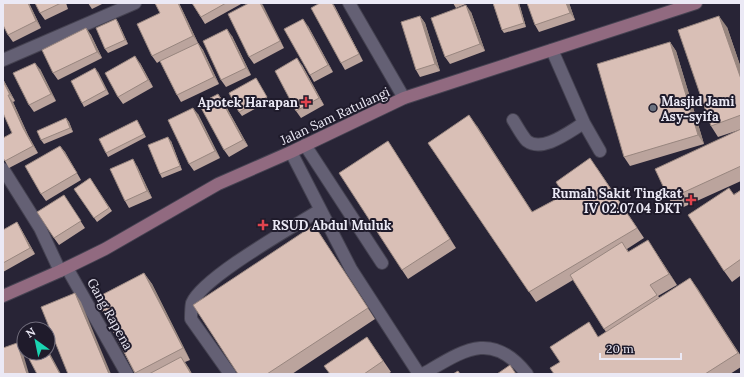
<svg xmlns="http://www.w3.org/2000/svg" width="744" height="377" viewBox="0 0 744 377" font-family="Lora,serif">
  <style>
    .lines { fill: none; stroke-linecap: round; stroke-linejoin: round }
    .lane-casing { stroke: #454251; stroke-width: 14 }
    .street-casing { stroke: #454251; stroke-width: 14 }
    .secondary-casing { stroke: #454251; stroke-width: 14 }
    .lane { stroke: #646074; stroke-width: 12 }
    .street { stroke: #646074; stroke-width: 12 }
    .secondary { stroke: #916a80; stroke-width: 12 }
    .wall { fill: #bba49d }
    .shaded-wall { fill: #98867f }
    .building { fill: #d9bfb6; stroke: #98867f }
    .health-dot { fill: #e0444e; stroke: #1f1b2b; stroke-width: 1.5 }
    .worship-dot { fill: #6b7280; stroke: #1f1b2b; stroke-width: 1.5 }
    .labels { text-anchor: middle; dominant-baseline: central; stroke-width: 4; stroke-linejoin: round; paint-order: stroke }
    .poi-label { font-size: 13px; font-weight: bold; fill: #ebe9f5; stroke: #1f1b2b; text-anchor: start }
    .street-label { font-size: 13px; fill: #ebe9f5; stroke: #1f1b2b }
  </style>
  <rect width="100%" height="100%" fill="#282436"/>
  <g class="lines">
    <g class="lane-casing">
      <path id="lane" d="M349,3L404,98
        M552,50L584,123L600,151
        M513,120C517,126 522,136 527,141C543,153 570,131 584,123
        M305,145L382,263
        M291,152L351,269L419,374
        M67,268L127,374
        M230,374L191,319C191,314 191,308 192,303C203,277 293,227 320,210
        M423,374C463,351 491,329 527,374"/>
    </g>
    <g class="street-casing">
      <path id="street" d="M3,60L135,3
        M3,169L40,228L60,271"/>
    </g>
    <g class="secondary-casing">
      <path id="secondary" d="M3,296L60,271L105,249L218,184L291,152L404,98L696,3"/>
    </g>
    <use href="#lane" class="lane"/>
    <use href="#street" class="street"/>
    <use href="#secondary" class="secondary"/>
  </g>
  <path class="wall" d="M29,3L41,28L13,42L8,35Z
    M35,3H66L68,9L45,20L40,13Z
    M88,3H104L92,9Z
    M155,3H179L198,43L203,50L219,84L181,102L177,95L160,61L157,63L152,56L160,13Z
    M192,3H241V4L205,24Z
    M249,3H261L284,48L254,64L249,57Z
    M453,3H468L456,8Z
    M493,3H519L526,27L504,33L502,30Z
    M569,3L575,20L539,32L535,25Z
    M334,5L363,61L345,70L341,63Z
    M471,12L485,51L450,64L445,57Z
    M420,16L425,23L440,71L420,77L416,70Z
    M116,19L118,22L128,44L108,53L105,49Z
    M308,26L333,72L314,82L310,75Z
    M727,27L741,68V181L677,210L669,199L739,130L718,137L711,126Z
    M86,28L91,35L102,58L58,80L53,73Z
    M232,36L251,75L226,87L221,80Z
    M670,42L676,51L704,144L630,166L624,157Z
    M140,63L153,87L123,104L118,97Z
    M302,65L324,105L301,118L296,111Z
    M40,69L56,101L34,112L29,105Z
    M98,72L109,94L84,107L82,103Z
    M256,78L269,101L242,116L239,112Z
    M3,79L15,101L13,102L28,135L38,153L9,168L5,161L12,133L3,113Z
    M218,94L223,101L248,146L229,157L224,150Z
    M198,114L220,158L194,171L189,164Z
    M66,118L69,122L73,132L44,144L41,140Z
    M139,124L146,137L108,157L106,153Z
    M477,126L532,212L564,195L597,168L644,238L627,249L629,252L655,251L677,285L658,296L660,298L690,278L741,356V367L730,374H554L560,362L606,332L573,280L536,302L428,143Z
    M171,141L182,170L162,178L160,174Z
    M388,141L456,248L408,279L402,270Z
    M60,146L65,152L81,180L46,201L41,194Z
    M137,166L152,198L129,208L125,201Z
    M90,178L112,211L97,222L74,189Z
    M741,190V279L740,276L732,282L724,271L734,194Z
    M64,195L85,228L59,245L54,238Z
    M17,222L21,229L35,254L3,272V230Z
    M314,225L375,319L292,374H238Z
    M144,273L152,284L190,360L185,362L192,374H135L96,298Z
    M367,337L391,372L388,374H330Z"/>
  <path class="shaded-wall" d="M28,3H29L41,28L36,21Z
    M178,3H179L198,43L193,36Z
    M260,3H261L263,5L284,48L280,41Z
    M332,3L334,5L363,61L359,54Z
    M518,3H519L526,27L524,23Z
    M566,3H569L575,20L570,13Z
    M466,5L471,12L485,51L480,44Z
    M420,16L425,23L440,71L435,64Z
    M719,16L727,27L741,68V79Z
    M116,19L118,22L128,44L125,40Z
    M303,19L308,26L333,72L328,65Z
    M86,28L91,35L102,58L97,52Z
    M227,29L232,36L251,75L246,68Z
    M670,42L676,51L704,144L698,135Z
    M198,43L203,50L219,84L214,77Z
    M135,56L140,63L153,87L148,80Z
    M297,58L302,65L324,105L319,98Z
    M35,63L40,69L56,101L51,94Z
    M95,68L98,72L109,94L106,90Z
    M3,79L15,101L10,95L3,81Z
    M218,94L223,101L248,146L243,140Z
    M8,95L13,102L28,135L38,153L33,146L23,128Z
    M193,108L198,114L220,158L215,151Z
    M469,115L477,126L539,222L532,212Z
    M66,118L69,122L73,132L70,128Z
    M168,137L171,141L182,170L180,166Z
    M388,141L394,150L456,248L450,239Z
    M60,146L65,152L81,180L77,173Z
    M133,159L137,166L152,198L147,191Z
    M17,222L21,229L35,254L30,248Z
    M314,225L321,237L375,319L368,308Z
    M648,240L655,251L677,285L669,274Z
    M144,273L152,284L190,360L183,348Z
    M690,278L698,289L741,357L738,353Z
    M75,293L81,302L111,374H109Z
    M17,343L22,350L29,374H27Z
    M48,350L61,374H60L48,352Z
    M181,357L189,368L192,374H191Z"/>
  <path class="building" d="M3,3H28L36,21L8,35L3,25Z
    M35,3H61L40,13Z
    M155,3H178L193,36L152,56L137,24L160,13Z
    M192,3H226L201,17Z
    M249,3H260L280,41L249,57L228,14Z
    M320,3H332L359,54L341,63L311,8Z
    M493,3H518L524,23L502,30Z
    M527,3H566L570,13L535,25Z
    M466,5L480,44L445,57L431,18Z
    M420,16L435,64L416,70L401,22Z
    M719,16L741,79V115L711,126L678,30Z
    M116,19L125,40L105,49L96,28Z
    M303,19L328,65L310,75L284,29Z
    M86,28L97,52L53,73L42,50Z
    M227,29L246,68L221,80L203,41Z
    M670,42L698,135L624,157L597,64Z
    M198,43L214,77L177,95L160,61Z
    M135,56L148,80L118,97L105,73Z
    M297,58L319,98L296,111L275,71Z
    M35,63L51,94L29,105L13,73Z
    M95,68L106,90L82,103L71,81Z
    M256,78L267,97L239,112L229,93Z
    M3,81L10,95H8L23,128L33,146L5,161L3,158V138L12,133L3,113Z
    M218,94L243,140L224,150L199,104Z
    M193,108L215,151L189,164L168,120Z
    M469,115L532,212L564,195L556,182L590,158L637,228L529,292L428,143Z
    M66,118L70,128L41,140L37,131Z
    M137,120L144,134L106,153L99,139Z
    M741,129V166L669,199L655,169Z
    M168,137L180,166L160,174L148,145Z
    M388,141L450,239L402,270L339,173Z
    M60,146L77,173L41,194L25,166Z
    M133,159L147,191L125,201L110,169Z
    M90,178L109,208L94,218L74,189Z
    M729,188L734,195L741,190V259L724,271L688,215Z
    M64,195L81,221L54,238L37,212Z
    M17,222L30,248L3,263V230Z
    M314,225L368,308L267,374H238L193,305Z
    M648,240L669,274L650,285L657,295L604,329L570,275L622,242L628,252Z
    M144,273L183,348L135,373L96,298Z
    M690,278L738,353L705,374H554L550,368L560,362L550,347L589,322L598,337Z
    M75,293L109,374H68L41,307Z
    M367,337L383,361L364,374H330L324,366Z
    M17,343L27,374H3V348Z
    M48,352L60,374H37L26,353H48Z
    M181,357L191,374H149Z
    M510,365L516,374H497Z
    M458,371L460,374H453Z"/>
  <g class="health-dot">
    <path d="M304 96h4v4h4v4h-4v4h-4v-4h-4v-4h4z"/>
    <path d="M689 194h4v4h4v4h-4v4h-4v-4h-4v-4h4z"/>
    <path d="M261 219h4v4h4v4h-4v4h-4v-4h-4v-4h4z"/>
  </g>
  <circle class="worship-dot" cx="653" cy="108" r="4"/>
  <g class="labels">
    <g class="poi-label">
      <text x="661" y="101">Masjid Jami<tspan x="661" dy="15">Asy-syifa</tspan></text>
      <text x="298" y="102" text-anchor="end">Apotek Harapan</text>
      <text x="682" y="193" text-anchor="end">Rumah Sakit Tingkat<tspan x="682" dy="15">IV 02.07.04 DKT</tspan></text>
      <text x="272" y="225">RSUD Abdul Muluk</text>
    </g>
    <g class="street-label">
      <text transform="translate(335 116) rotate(-25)">Jalan Sam Ratulangi</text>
      <text transform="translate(110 314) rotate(61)">Gang Rapena</text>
    </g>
  </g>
  <rect width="744" height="377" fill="none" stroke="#ebe9f5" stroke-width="8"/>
  <g transform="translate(36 341) rotate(327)"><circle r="19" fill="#1f1b2b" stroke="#716d7c"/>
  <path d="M0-3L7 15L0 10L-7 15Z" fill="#1ad5b2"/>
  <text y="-6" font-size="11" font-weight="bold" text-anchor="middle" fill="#ebe9f5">N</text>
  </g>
  <path d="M600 353v6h81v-6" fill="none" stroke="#ebe9f5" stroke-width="2"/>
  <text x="606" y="353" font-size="12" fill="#ebe9f5" stroke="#1f1b2b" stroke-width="3" paint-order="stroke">20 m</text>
</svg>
